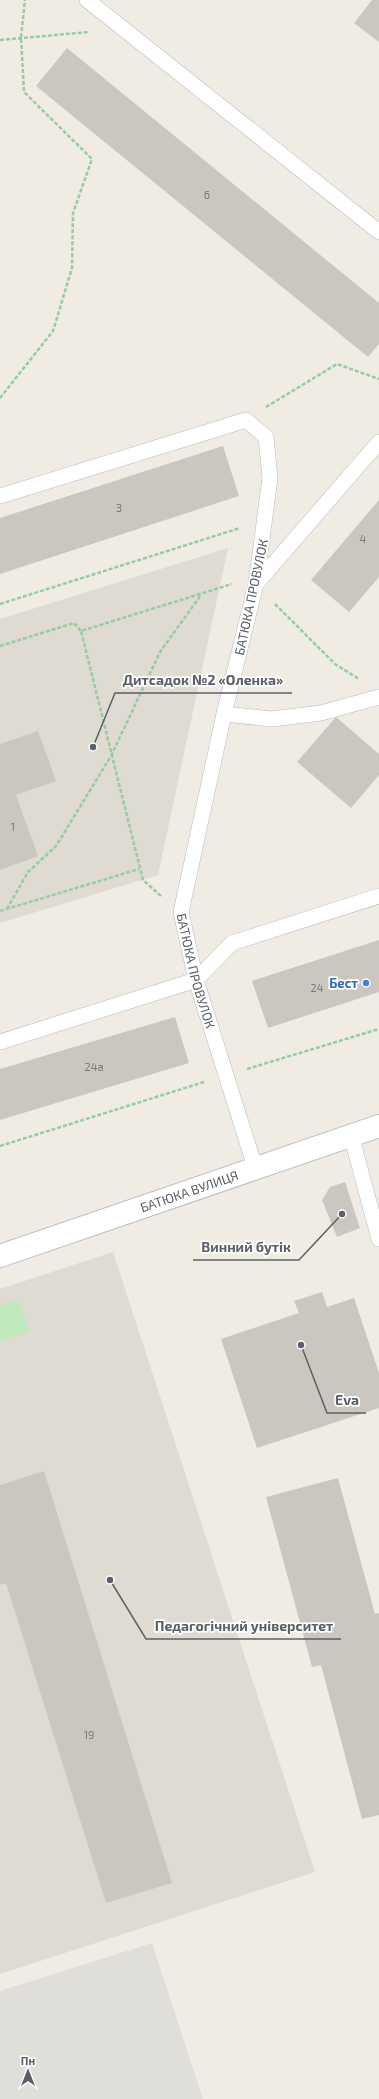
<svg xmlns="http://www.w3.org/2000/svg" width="379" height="2099" viewBox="0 0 379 2099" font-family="'Exo 2',sans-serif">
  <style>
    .industrial { fill: #e0ded8 }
    .education { fill: #dfdbd2 }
    .green { fill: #c0eabd }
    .building { fill: #cbc7c0 }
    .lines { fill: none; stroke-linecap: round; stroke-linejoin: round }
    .lane-casing { stroke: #b6babf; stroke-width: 16 }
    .secondary-casing { stroke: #b7bbc1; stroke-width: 24 }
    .path { stroke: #95cca1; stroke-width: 2.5; stroke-dasharray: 4 2; stroke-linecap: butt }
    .lane { stroke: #fff; stroke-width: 15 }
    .secondary { stroke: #fff; stroke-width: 22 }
    .shop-dot { fill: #3f7fe0; stroke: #fff; stroke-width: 1.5 }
    .labels { text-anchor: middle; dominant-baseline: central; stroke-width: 3.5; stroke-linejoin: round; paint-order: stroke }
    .number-label { font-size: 11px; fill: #777a7c }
    .street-label { font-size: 13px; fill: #5b6066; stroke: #fff }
    .shop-label { font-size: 13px; font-weight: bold; fill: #366cbe; stroke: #fff; text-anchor: end }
    .leader { fill: none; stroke: #5b6066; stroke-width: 1.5 }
    .callout-dot { fill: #5b6066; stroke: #fff; stroke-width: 1.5 }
    .callout-label { font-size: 14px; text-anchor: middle; font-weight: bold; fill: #5b6066; stroke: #fff; stroke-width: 3.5; stroke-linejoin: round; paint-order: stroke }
  </style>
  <rect width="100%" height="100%" fill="#f0ece3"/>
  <path class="industrial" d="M152,1943L203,2099H0V1991Z"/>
  <path class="education" d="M228,548L158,875L0,923V619Z
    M113,1252L315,1872L0,1974V1289Z"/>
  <path class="green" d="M19,1300L30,1332L0,1341V1306Z"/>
  <path class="building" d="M372,0H379V42L354,23Z
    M67,48L379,303V344L368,357L36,86Z
    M223,446L239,496L0,574V518Z
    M379,500V577L349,612L311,580Z
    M336,717L379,754V775L351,808L297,762Z
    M38,731L56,781L16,795L38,856L0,870V744Z
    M379,940V992L268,1028L252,981Z
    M175,1017L189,1063L0,1120V1069Z
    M345,1182L360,1228L337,1237L322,1200L330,1187Z
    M322,1292L327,1307L354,1298L379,1373V1408L257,1448L221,1339L299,1313L294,1301Z
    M44,1471L172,1883L106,1903L6,1583L0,1585V1485Z
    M338,1478L375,1614L379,1613V1815L362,1819L321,1665L312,1667L266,1497Z"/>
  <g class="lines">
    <g class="lane-casing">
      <g id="lane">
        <path d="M87,0L379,232"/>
        <path id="s1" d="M0,496L246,420L266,437L270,478L256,584L224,714L181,912L196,980L255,1167"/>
        <path d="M256,584L379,442"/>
        <path d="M224,714L272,719L321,713L379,697"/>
        <path d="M0,1042L196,980L232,943L379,896"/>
        <path d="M351,1135L379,1239"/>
      </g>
    </g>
    <g class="secondary-casing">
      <g id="secondary">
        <path id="s2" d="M0,1256L379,1126"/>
      </g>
    </g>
    <path class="path" d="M0,40L89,32
      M0,398L53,331L72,268L73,213L92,159L24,92L21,37L25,0
      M266,407L337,364L379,379
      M0,604L240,528
      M275,604L335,664L359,679
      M0,646L74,623L81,631
      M161,896L143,880L81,631L232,584
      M7,909L28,872L56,846L111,756L160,652L201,595
      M0,911L139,869
      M247,1069L379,1029
      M0,1146L204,1082"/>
    <use href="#lane" class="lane"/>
    <use href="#secondary" class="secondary"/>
  </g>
  <circle class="shop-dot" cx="366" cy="983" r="4"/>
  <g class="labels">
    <g class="number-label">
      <text x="207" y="194">6</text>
      <text x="119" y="507">3</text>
      <text x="363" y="538">4</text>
      <text x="13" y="826">1</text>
      <text x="317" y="987">24</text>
      <text x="94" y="1066">24а</text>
      <text x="89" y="1734">19</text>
    </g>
    <g class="street-label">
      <text transform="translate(251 597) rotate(-78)">БАТЮКА ПРОВУЛОК</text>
      <text stroke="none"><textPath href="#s1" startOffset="829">БАТЮКА ПРОВУЛОК</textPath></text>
      <text stroke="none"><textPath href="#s2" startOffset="200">БАТЮКА ВУЛИЦЯ</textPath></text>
    </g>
    <g class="shop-label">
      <text x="358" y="983">Бест</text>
    </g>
  </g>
  <path class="leader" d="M93 747L115 693H292M342 1214L299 1260H193M301 1345L327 1413H366M110 1580L146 1639H341"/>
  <g class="callout-dot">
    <circle cx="93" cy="747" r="4"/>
    <circle cx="342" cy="1214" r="4"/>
    <circle cx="301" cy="1345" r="4"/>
    <circle cx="110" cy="1580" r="4"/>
  </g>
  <g class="callout-label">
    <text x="203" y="685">Дитсадок №2 «Оленка»</text>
    <text x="246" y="1252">Винний бутік</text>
    <text x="347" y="1405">Eva</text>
    <text x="244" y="1631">Педагогічний університет</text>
  </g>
  <g transform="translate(28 2071)" stroke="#ffffff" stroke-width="3" paint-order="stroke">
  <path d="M0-3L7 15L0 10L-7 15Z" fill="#5b6066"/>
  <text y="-6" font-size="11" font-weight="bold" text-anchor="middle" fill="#5b6066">Пн</text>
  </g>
</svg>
